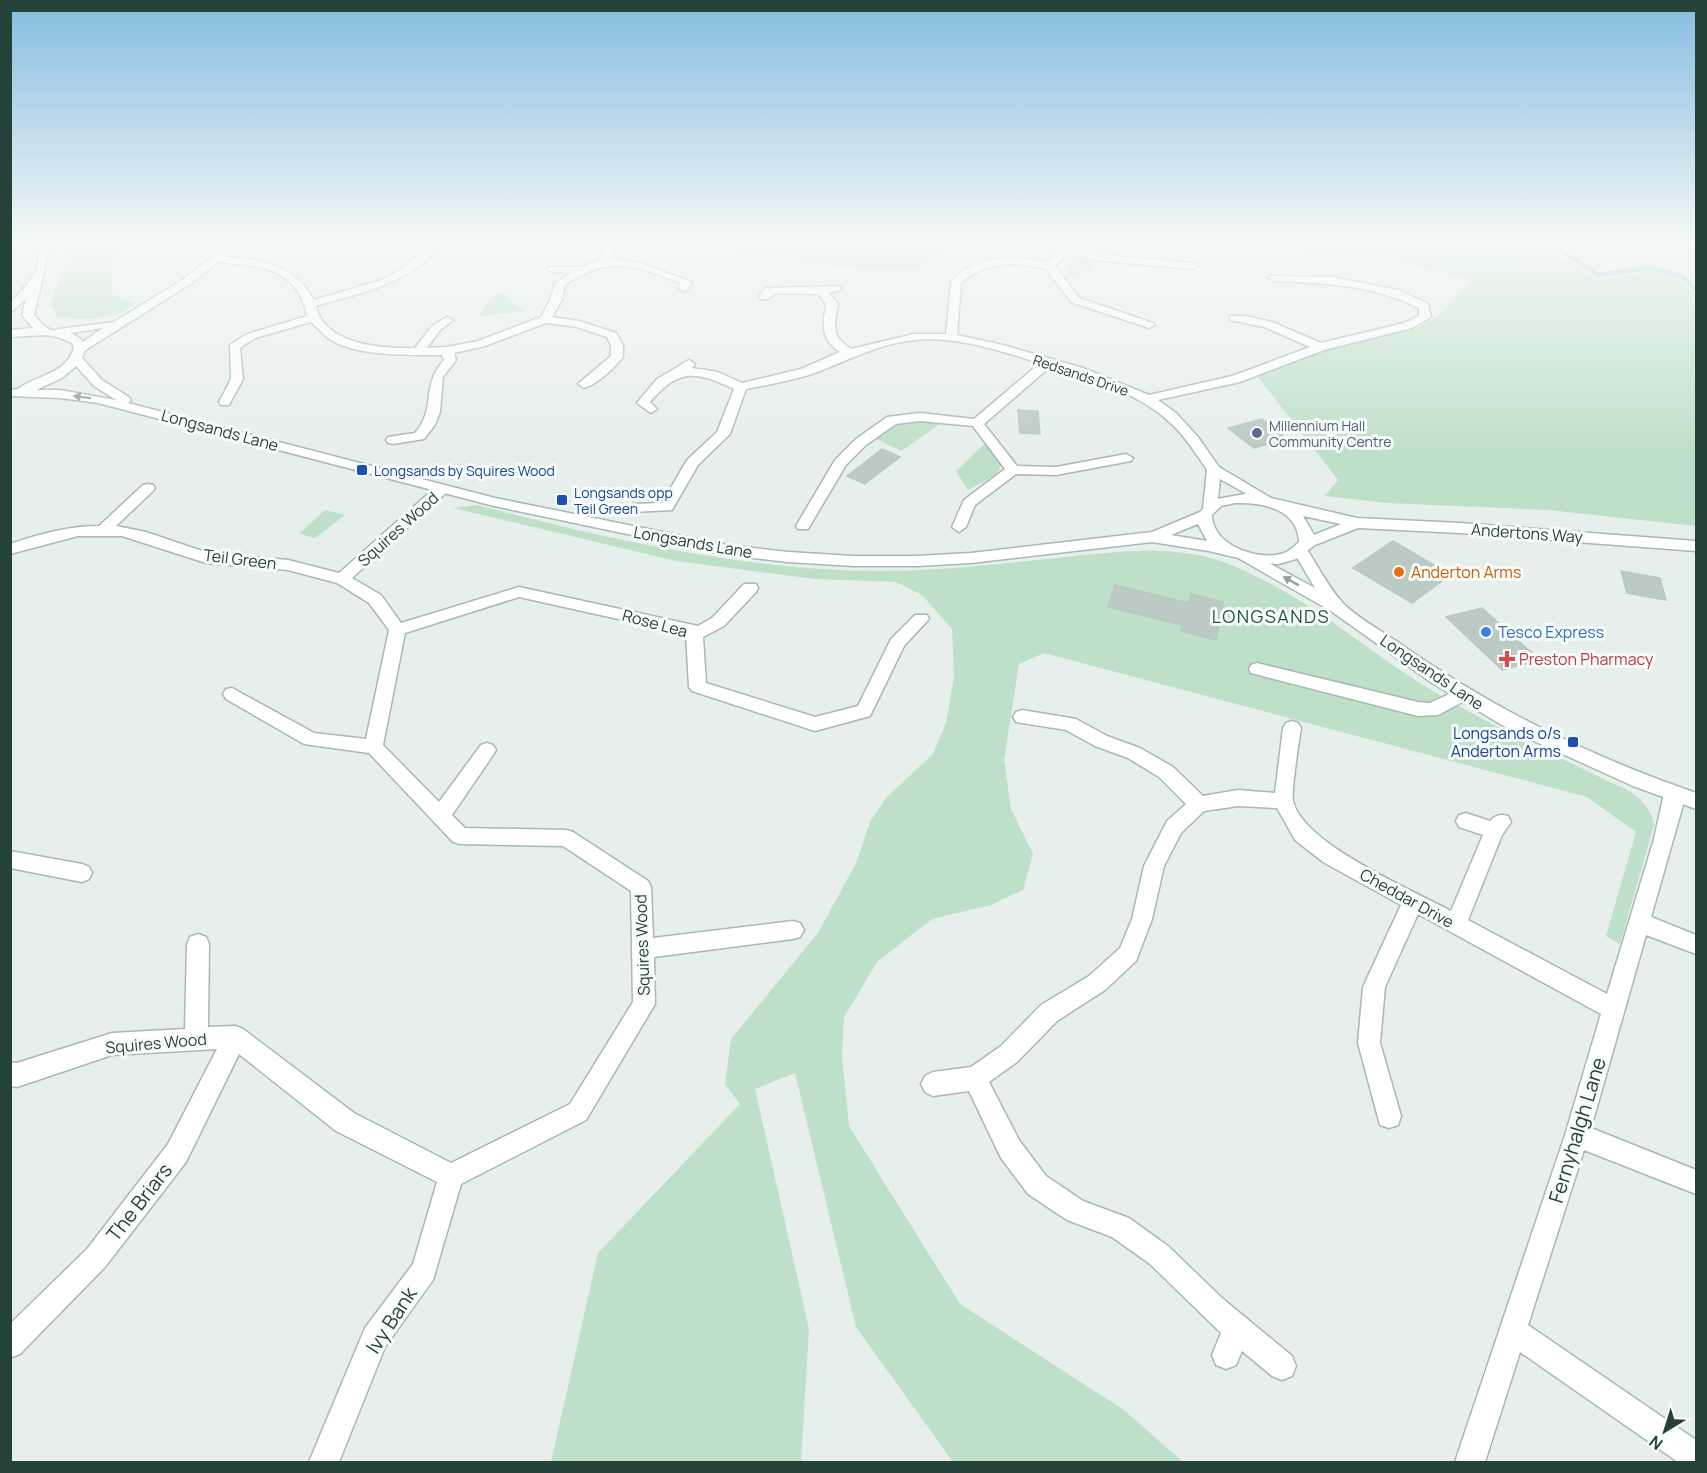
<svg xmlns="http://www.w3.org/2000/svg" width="1707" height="1473" viewBox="0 0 1707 1473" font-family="Manrope,sans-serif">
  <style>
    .green { fill: #bfe0c8 }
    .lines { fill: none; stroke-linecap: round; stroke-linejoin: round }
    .stream { stroke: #8ec9d4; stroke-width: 4.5 }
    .building { fill: #bbcac4; stroke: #b8c9c2; stroke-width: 1.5 }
    .minor-casing { stroke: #a8b8b2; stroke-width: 3 }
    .tertiary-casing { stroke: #a8b8b2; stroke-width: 3 }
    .secondary-casing { stroke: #a4bbb3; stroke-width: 3 }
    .minor { fill: #fff; fill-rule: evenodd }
    .tertiary { fill: #fff; fill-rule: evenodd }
    .secondary { fill: #fff; fill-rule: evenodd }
    .oneway { fill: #92a09c }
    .service-dot { fill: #5c6f8a; stroke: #f7fbf9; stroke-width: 2 }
    .transit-dot { fill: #1a4fb4; stroke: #f7fbf9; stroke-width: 2 }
    .food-dot { fill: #e8710a; stroke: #f7fbf9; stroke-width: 2 }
    .shop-dot { fill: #3f7fe0; stroke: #f7fbf9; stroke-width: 2 }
    .health-dot { fill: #e0444e; stroke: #f7fbf9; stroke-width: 2 }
    .labels { text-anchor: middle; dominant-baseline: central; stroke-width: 6; stroke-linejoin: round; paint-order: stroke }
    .far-street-label { font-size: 14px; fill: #24423a; stroke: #f7fbf9 }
    .far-service-label { font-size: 14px; fill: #4e5e75; stroke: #f7fbf9; text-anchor: start }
    .far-transit-label { font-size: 14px; fill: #164399; stroke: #f7fbf9; text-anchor: start }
    .street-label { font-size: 16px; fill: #24423a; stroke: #f7fbf9 }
    .food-label { font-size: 16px; fill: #c56008; stroke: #f7fbf9; text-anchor: start }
    .shop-label { font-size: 16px; fill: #366cbe; stroke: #f7fbf9; text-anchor: start }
    .health-label { font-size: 16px; fill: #be3a42; stroke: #f7fbf9; text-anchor: start }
    .transit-label { font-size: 16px; fill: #164399; stroke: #f7fbf9; text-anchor: end }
    .neighbourhood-label { font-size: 18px; letter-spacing: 1.5px; fill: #1f5548; stroke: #f7fbf9 }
    .near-street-label { font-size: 20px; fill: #24423a; stroke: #f7fbf9 }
  </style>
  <rect width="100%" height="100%" fill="#e6efeb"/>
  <path class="green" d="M72,242H115L111,294L136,303C115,322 83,319 57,317L51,304Z
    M735,242H953L922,268L881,270L742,258Z
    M1207,242H1537L1588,274L1603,279L1653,271L1677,277L1696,296V526L1548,510L1387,503L1325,496L1338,480L1258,377L1325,351L1413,329L1434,319L1473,280L1376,257L1311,252L1266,243L1227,242L1222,245Z
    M1091,258L1096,264L1088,273L1076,275L1064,267L1070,263L1069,259Z
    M502,293L514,304L526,311L479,316L488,300Z
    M918,421L940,424L901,451L876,439C890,427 899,422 918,421Z
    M984,444H989L1001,465C997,478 980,483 968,490L956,471Z
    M477,505C609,539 745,571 883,571C944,571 1006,563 1067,557C1115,552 1159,546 1207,557C1229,562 1249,573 1269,583C1326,613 1374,655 1428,688C1493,728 1563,759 1631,792C1644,802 1651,809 1654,825L1620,944L1606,936L1636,832L1587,797L1044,653L1019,664L1004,760L1011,809L1033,854L1023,890L991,905L932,919L877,962L844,1017L842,1057L849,1126L960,1304L1124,1410L1183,1462H953L856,1327L795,1073L755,1089L809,1329L801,1462H551L598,1253L740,1104L725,1084L731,1039L818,933L856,863L870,822L887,797L933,754L946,723L954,677L952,629L922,595L896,582L815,579L676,561L453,508Z
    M325,510L345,515L315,538L299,534Z"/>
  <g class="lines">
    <path class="stream" d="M1547,242L1599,275L1649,268L1682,276L1696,290"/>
  </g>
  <path class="building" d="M1018,410L1038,411L1040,434L1020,433Z
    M1262,419L1287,439L1254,448L1228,428Z
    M882,449L900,457L865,484L847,476Z
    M1393,541L1434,565L1425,571L1442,581L1412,603L1353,568Z
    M1621,571L1660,578L1666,600L1627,593Z
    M1115,585L1189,603L1191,594L1223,602L1216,640L1181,631L1182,625L1108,607Z
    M1482,608L1540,660L1502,670L1446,617Z"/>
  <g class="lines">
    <g class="minor-casing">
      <path id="minor" d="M233,242H244L226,257C262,259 296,266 314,300L381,280L403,268L432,242H442C415,283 360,293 316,306C324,345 383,349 415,348L432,326L447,317L453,320L440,330L427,348L447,347L478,341L541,317L550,300L555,284L570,273L548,271V267H580L599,261L608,242H622L617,245L610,259L640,263L692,282L687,290L683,291L678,288L681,283C632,266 611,254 565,285L562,300L552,317L579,321L616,333L623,346V357C613,369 599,383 584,388L578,384L611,356V346L607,337L577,327L546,323L485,346L454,353L456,360L443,377L440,412L435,425L424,439L393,444L388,443L386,440L388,437L415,433C437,407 420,387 444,360L442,355C411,355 354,357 328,338C322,333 317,327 311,322L255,338L240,348L243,379L229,405H221L219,402L231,379L230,345L247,334L307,316C298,268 260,266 219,262L187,286L84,351H76L74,348L103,328L58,335L52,332L58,329L114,322L179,282Z
        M1072,249L1104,255L1193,263L1198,266L1193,269L1104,261L1072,255L1065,256L1055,266L1079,298L1153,323L1155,325L1149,328L1071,302L1046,269C1017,261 984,262 961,283L957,335L1003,345L1083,368L1149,395L1232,376L1310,347L1264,327L1230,320V316H1246L1272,322L1321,343L1404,323L1419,316V308C1372,285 1325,283 1274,281L1269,278L1270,276L1332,277L1399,290L1428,304L1431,317L1412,328L1324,350L1240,382L1158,400L1176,413L1198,437L1219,467L1271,498L1273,501L1271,504L1266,505L1220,479L1217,508L1210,512L1205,511L1203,508L1207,470C1195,452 1183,433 1166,419C1137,393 1088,378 1051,366L984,424L1017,466L1056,467L1126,454L1133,458L1131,461L1056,475L1016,474L975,505L966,527L959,532L952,527L964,500L1005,469L973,426L920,421L896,424L866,445L846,465L808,529H798L796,526L835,460L856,439L887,417L920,413L974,419L1040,363C1000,351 957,336 914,340C876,344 844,363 809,375C789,381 767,385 746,389L730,434L698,465L672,510L633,512L626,508L633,504L662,503L687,460L717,432L734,389C695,371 680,368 650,402L657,409L651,413L637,403L657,379L689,360L695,364L692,368L718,372L742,383L801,369L840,352C820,339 823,326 826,304L818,294L775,293L768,299H760L759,297L766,288L841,286V290L829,293L838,304C834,326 830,335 851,349L914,334H946L951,282C974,254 1013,256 1046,262L1058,252Z
        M148,484L153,485L155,488L153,491L116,526L146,532L208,553L288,560L339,573L437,486H447L449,489L447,492L352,578L381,595L401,623L519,587L698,626L712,618L744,584H756L758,588L756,592L724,626L703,637L706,683L815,717L858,706L891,639L915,615H927L929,619L904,646L870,716L815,731L692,691L689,687L686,634L519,597L405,633L383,745L439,802L481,745L487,743L493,745L496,750L493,755L452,815L465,828L566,830L573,832L648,881L651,887L653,938L793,921L800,923L804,930L800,937L793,939L654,957L655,1004L586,1120L461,1184L433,1280L385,1347L339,1462H309L365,1328L413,1264L437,1182L336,1131L239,1054L186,1162L105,1267L20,1354L10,1358V1324L87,1249L168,1144L217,1049L112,1055L17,1087L10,1086V1062L17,1063L112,1033L185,1029L187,944L190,937L198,934L206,937L209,944L208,1027L235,1026L243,1029L354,1113L451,1163L570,1104L633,1002L631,891L563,846L460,844L453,842L369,753L304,744L226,699L223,694L226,689L232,688L314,733L366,739L389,630L369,603L337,583L288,570L206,563L122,536H78L10,554V544C40,534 68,526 99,526L143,485Z
        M1257,663L1418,702L1430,703L1462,688L1468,689L1471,694L1468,699L1438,715L1418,716L1251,673L1249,669L1251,665Z
        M1022,710L1076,719L1107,736L1140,748L1173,767L1203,796L1238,790L1275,793L1283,728L1286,723L1292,721L1298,723L1301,728C1299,741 1291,791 1293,801C1303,844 1412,890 1451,911L1483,835L1459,827L1456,821L1459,815L1466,813L1490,821C1496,815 1500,814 1508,816L1511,822L1502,835L1468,920L1607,994L1654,839L1665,789L1672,786L1679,789L1683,805L1651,917L1696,935V954L1646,935L1591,1128L1696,1170V1194L1584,1150L1528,1325L1696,1440V1462H1678L1520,1352L1485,1462H1455L1565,1135L1601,1014L1418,914L1385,987L1380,1043L1401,1116L1398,1125L1389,1128L1380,1125L1358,1043L1363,987L1401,905L1323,862L1295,840L1277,808L1238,806L1204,811L1181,833L1164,866L1152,919L1136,961L1105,990L1057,1021L1017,1062L989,1082L1019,1140L1046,1176L1083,1201L1129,1218L1168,1246L1223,1299L1292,1356L1296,1366L1292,1376L1282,1380L1272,1376L1242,1351L1236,1365L1226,1369L1216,1365L1212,1355L1221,1333L1150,1264L1112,1237L1067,1220L1028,1194L1001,1158L969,1091L933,1096L925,1092L921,1084L925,1076L933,1072L971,1067L1001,1046L1041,1005L1089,976L1120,948L1132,919L1144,866L1167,821L1186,804L1159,777L1128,758L1095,746L1066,730L1016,722L1013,717L1016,712Z
        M10,851L82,864L89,867L92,873L89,879L82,882L10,868Z"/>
    </g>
    <g class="tertiary-casing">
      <path id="tertiary" d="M1301,546L1306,548C1318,566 1327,585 1341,601C1353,615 1380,630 1396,641C1491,708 1587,755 1696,793V809L1633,786L1512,731L1432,683L1331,611L1240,559L1237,556L1245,551L1250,553L1315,588L1293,551Z"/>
    </g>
    <g class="secondary-casing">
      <path id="secondary" d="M39,242H49V251L34,315C37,318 40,323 44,326C58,337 76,325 86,348L82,358L102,380L129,397L131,400L128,403L495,498L727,545L788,552L853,556H917L971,553L1152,532L1200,512L1211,500L1245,494L1262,496L1357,518L1460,523L1696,541V551L1460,533L1358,528L1315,545L1296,559L1279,564L1259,563L1209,551L1152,542L971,563L917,566H853L788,562L727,555L494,506L98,403L60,398L10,396V390L18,389C38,374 65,375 74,348L72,343L58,337L45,335L10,337V330L33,328L22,315L26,299L10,313V303C31,280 40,275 39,242ZM76,366L94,386L116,400L60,390H36L62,378ZM1235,503C1262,502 1298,509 1299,542C1294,546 1290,551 1284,553C1258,562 1212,545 1212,515L1221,506ZM1303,516L1341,524L1314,535ZM1198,524L1207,541L1171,535Z"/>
    </g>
    <use href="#minor" class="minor"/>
    <use href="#tertiary" class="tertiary"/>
    <use href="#secondary" class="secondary"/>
  </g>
  <defs><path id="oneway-solid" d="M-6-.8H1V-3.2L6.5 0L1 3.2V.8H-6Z" transform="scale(1.5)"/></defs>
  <g class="oneway">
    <use href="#oneway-solid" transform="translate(82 397) rotate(-173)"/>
    <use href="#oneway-solid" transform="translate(1291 581) rotate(-151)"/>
  </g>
  <linearGradient id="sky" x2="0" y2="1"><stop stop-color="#84bce0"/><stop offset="0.54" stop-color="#f4f8f6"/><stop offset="1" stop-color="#f4f8f6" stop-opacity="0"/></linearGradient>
  <rect width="1707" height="448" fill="url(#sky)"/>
  <circle class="service-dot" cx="1257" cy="433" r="6"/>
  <g class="transit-dot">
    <rect x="356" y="464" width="12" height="12" rx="3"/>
    <rect x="556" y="494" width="12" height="12" rx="3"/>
    <rect x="1567" y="736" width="12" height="12" rx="3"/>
  </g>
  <circle class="food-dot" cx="1399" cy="572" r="6"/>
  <circle class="shop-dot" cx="1486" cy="632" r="6"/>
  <path class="health-dot" d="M1504 650h6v6h6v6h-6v6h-6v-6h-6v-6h6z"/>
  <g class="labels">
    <g class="far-street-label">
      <text transform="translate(1081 375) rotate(19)">Redsands Drive</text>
    </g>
    <g class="far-service-label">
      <text x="1269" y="425">Millennium Hall<tspan x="1269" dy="16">Community Centre</tspan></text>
    </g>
    <g class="far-transit-label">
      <text x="374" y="470">Longsands by Squires Wood</text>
      <text x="574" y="492">Longsands opp<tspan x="574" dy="16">Teil Green</tspan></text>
    </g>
    <g class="street-label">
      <text transform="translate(220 430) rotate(15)">Longsands Lane</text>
      <text transform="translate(398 529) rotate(-42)">Squires Wood</text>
      <text transform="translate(1527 533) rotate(4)">Andertons Way</text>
      <text transform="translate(693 542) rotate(10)">Longsands Lane</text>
      <text transform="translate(240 559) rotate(7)">Teil Green</text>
      <text transform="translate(655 623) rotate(15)">Rose Lea</text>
      <text transform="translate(1432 672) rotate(34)">Longsands Lane</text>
      <text transform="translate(1407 898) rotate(29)">Cheddar Drive</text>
      <text transform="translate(642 945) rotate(-92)">Squires Wood</text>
      <text transform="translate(156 1043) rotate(-5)">Squires Wood</text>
    </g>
    <g class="food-label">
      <text x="1411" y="572">Anderton Arms</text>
    </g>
    <g class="shop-label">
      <text x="1498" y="632">Tesco Express</text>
    </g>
    <g class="health-label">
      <text x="1519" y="659">Preston Pharmacy</text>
    </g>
    <g class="transit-label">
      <text x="1561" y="733">Longsands o/s<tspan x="1561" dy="18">Anderton Arms</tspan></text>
    </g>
    <g class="neighbourhood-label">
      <text x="1271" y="616">LONGSANDS</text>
    </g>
    <g class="near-street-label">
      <text transform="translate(1577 1130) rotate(-73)">Fernyhalgh Lane</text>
      <text transform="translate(139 1202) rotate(-52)">The Briars</text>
      <text transform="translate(391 1320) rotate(-57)">Ivy Bank</text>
    </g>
  </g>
  <rect width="1707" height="1473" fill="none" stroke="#24423a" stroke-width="24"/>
  <g transform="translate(1665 1431) rotate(218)" stroke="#f7fbf9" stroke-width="4.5" paint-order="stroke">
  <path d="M0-4.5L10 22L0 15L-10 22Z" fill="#24423a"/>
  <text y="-9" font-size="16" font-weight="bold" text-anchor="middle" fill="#24423a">N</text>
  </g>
</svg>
